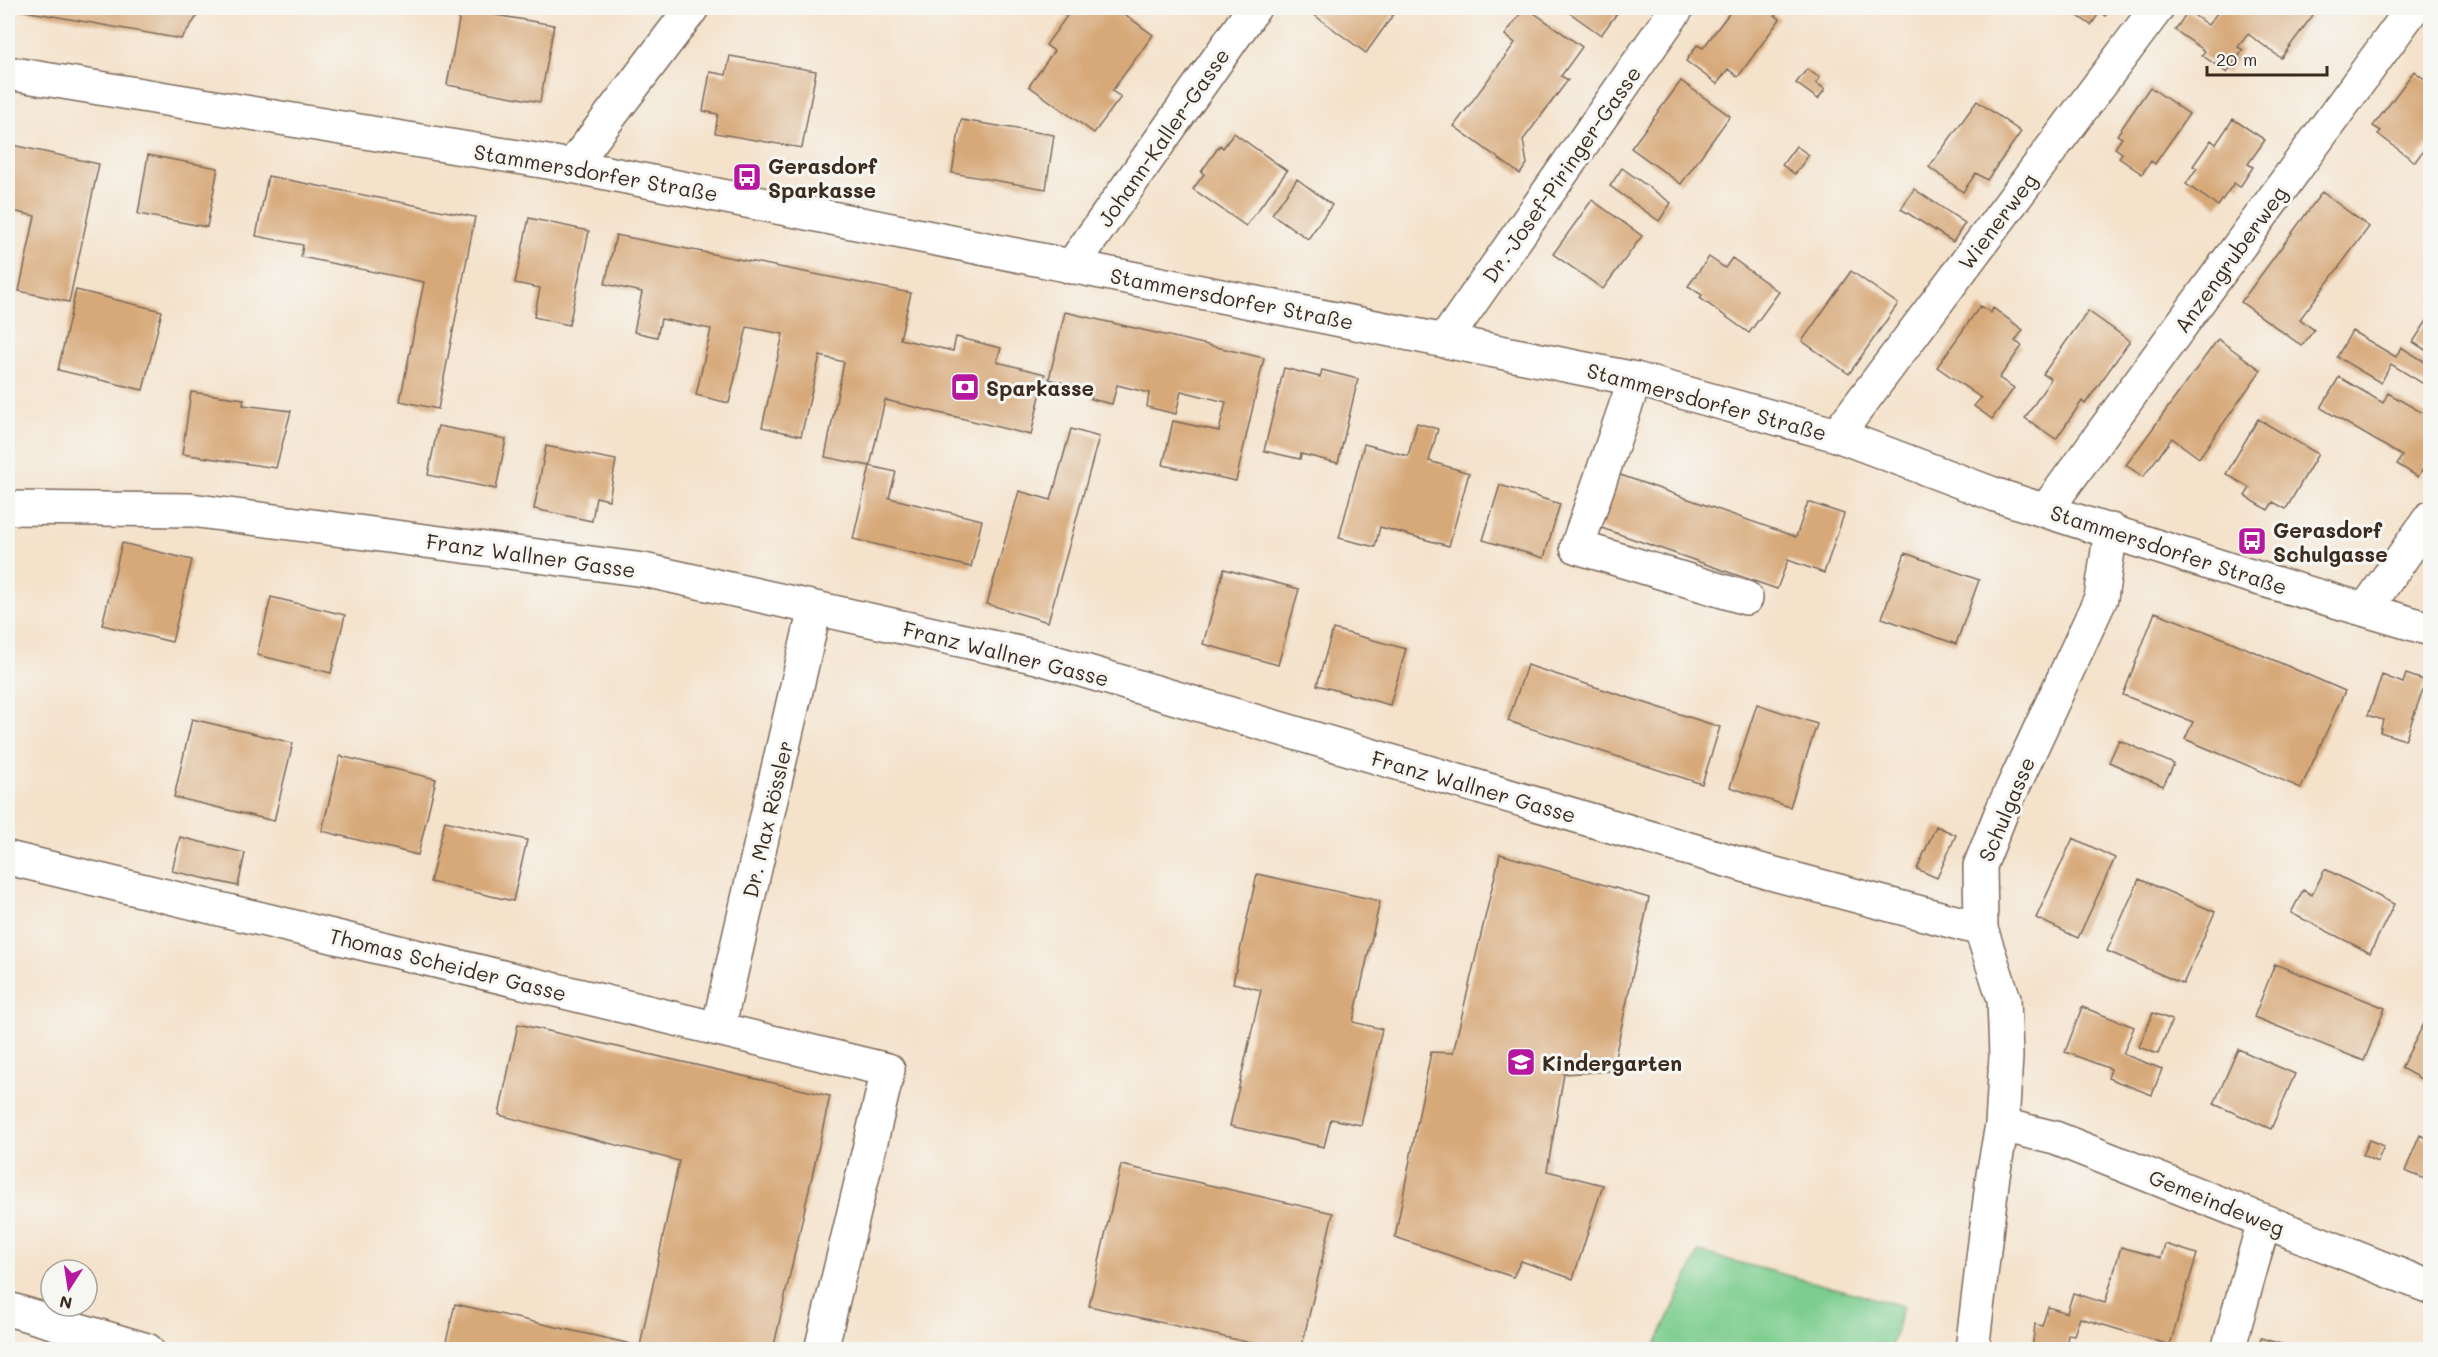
<svg xmlns="http://www.w3.org/2000/svg" width="2438" height="1357" viewBox="0 0 2438 1357" font-family="Mali,sans-serif">
  <style>
    .green { fill: #7ccd8e; stroke: #5c7c56; stroke-width: 1.5 }
    .building { fill: #d7a979 }
    .lines { fill: none; stroke-linecap: round; stroke-linejoin: round }
    .minor-casing { stroke: #7c6a5b; stroke-width: 36 }
    .major-casing { stroke: #7c6a5b; stroke-width: 36 }
    .minor { stroke: #fff; stroke-width: 33 }
    .major { stroke: #fff; stroke-width: 33 }
    .labels { text-anchor: middle; dominant-baseline: central; stroke-width: 6; stroke-linejoin: round; paint-order: stroke }
    .street-label { font-size: 21px; fill: #3b2a1e; stroke: #f6f6f2 }
    .poi-label { font-size: 21px; font-weight: bold; fill: #3b2a1e; stroke: #f6f6f2; text-anchor: start }
  </style>
  <rect width="100%" height="100%" fill="#f6f6f2"/>
  <filter id="ink" filterUnits="userSpaceOnUse"><feTurbulence type="fractalNoise" baseFrequency=".0167" numOctaves="2"/><feDisplacementMap in="SourceGraphic" scale="12" xChannelSelector="R" yChannelSelector="G"/><feConvolveMatrix kernelMatrix="1 2 1 2 8 2 1 2 1" color-interpolation-filters="sRGB"/></filter>
  <filter id="wash" filterUnits="userSpaceOnUse"><feTurbulence type="fractalNoise" baseFrequency=".008" numOctaves="4" result="noise"/><feDisplacementMap in="SourceGraphic" scale="24" xChannelSelector="R" yChannelSelector="G"/><feGaussianBlur stdDeviation="1.35" result="paint"/><feColorMatrix in="noise" values="0 0 0 0 0 0 0 0 0 0 0 0 0 0 0 0 0 1.4 0 .05"/><feComposite in="paint" operator="in"/></filter>
  <g filter="url(#wash)">
    <rect width="100%" height="100%" fill="#f4e2cb"/>
    <path class="green" d="M1699,1252L1903,1306L1891,1349H1654Z"/>
    <g id="blocks">
      <path class="building" d="M8,8H203L181,39Z
        M1061,8H1116L1153,35L1112,91L1121,97L1094,133L1029,86L1054,51L1046,45L1067,16L1059,10Z
        M1307,8H1398L1366,53L1306,9Z
        M1524,8H1527L1582,47L1561,76L1568,80L1523,140L1527,164L1520,174L1454,126L1515,43L1505,35Z
        M1563,8H1621L1601,35Z
        M1733,8H1765L1780,19L1738,77L1728,69L1717,84L1686,61L1697,45L1703,48Z
        M2066,8H2112L2105,16L2100,12L2091,25Z
        M2221,8H2303L2313,15L2281,58L2248,34L2238,47L2243,50L2227,73L2202,55L2205,51L2175,30L2188,11L2208,25Z
        M461,9L554,25L540,102L447,85Z
        M730,56L816,71L802,148L715,133L718,114L703,111L710,72L726,75Z
        M1807,69L1820,78L1816,83L1825,89L1818,99L1796,83Z
        M2414,71L2430,83V141L2415,162L2378,134L2381,131L2373,126Z
        M1681,81L1730,116L1681,184L1631,148Z
        M2150,87L2189,114L2155,164L2151,161L2142,174L2119,158L2122,153L2115,148L2122,138L2117,135Z
        M1977,101L2021,132L1987,180L1976,173L1963,192L1929,167Z
        M2233,119L2265,140L2248,164L2253,167L2240,187L2234,183L2218,206L2186,184L2197,168L2193,166L2211,140L2216,144Z
        M961,120L1054,135L1046,189L952,173Z
        M1234,133L1287,171L1246,226L1193,189L1204,174L1201,172L1220,145L1223,148Z
        M8,144L99,164L69,302L19,291L35,216L8,210Z
        M1796,146L1809,155L1795,174L1782,165Z
        M148,155L218,168L207,227L138,214Z
        M1622,168L1671,203L1659,221L1610,186Z
        M268,176L475,217L438,409L400,401L424,282L301,257L303,245L256,236Z
        M1297,179L1332,205L1308,239L1272,214Z
        M1914,189L1965,223L1953,242L1901,209Z
        M2322,192L2369,227L2300,319L2314,330L2302,346L2241,302Z
        M1592,200L1642,236L1603,289L1553,254Z
        M529,218L589,231L569,325L534,317L540,288L515,283Z
        M616,235L911,293L900,339L953,351L956,337L1001,348L997,362L1045,374L1031,435L885,400L870,466L825,457L844,362L820,356L801,436L762,427L783,334L747,327L729,403L696,395L711,329L661,319L657,337L634,332L642,292L605,284Z
        M1709,257L1725,268L1732,258L1779,292L1749,333L1700,298L1702,295L1688,286Z
        M1851,271L1898,304L1849,374L1802,341Z
        M76,290L162,311L143,390L58,370Z
        M1980,306L1991,313L1993,308L2023,330L2015,341L2022,346L1999,378L2014,388L1992,419L1974,406L1981,398L1937,367Z
        M2088,311L2130,341L2085,404L2082,401L2056,439L2025,418L2051,379L2043,374Z
        M1065,312L1264,358L1236,481L1163,465L1173,421L1219,431L1226,402L1181,391L1176,414L1147,407L1149,393L1117,385L1112,404L1091,399L1093,390L1049,379Z
        M2430,316V353L2413,342Z
        M2352,331L2396,357L2401,347L2430,365V388L2391,364L2381,383L2337,357Z
        M2218,339L2261,370L2199,458L2172,438L2143,477L2126,465Z
        M1284,368L1320,377L1322,370L1358,379L1338,463L1301,454L1300,459L1264,451Z
        M2339,377L2383,403L2388,393L2428,416L2430,413V456L2418,477L2397,464L2402,456L2321,408Z
        M191,392L244,399L243,405L291,411L276,468L182,454Z
        M2258,419L2318,454L2286,509L2273,502L2268,510L2245,496L2250,488L2226,474Z
        M1417,423L1438,429L1429,461L1469,473L1449,546L1380,527L1375,547L1339,538L1364,444L1408,456Z
        M438,426L506,439L496,489L428,475Z
        M1071,429L1099,437L1048,622L987,604L1019,491L1051,500Z
        M546,446L616,460L609,500L596,497L592,521L534,509Z
        M870,466L896,472L889,498L982,520L971,567L853,539Z
        M1612,472L1796,537L1808,502L1844,514L1824,573L1788,560L1777,589L1593,525Z
        M1500,485L1560,504L1544,558L1483,540Z
        M122,543L192,560L172,642L102,625Z
        M1905,553L1979,580L1956,644L1882,618Z
        M1224,569L1299,589L1278,665L1203,644Z
        M271,597L345,615L331,673L257,655Z
        M2155,612L2225,639L2345,691L2301,788L2185,739L2193,722L2123,695Z
        M1333,629L1406,649L1390,705L1317,685Z
        M1527,665L1720,727L1702,784L1508,721Z
        M2406,674L2426,681L2405,740L2380,732L2383,720L2368,715L2382,675L2403,683Z
        M1757,704L1817,724L1790,807L1730,787Z
        M192,719L293,743L274,821L174,797Z
        M2119,740L2174,764L2163,786L2109,762Z
        M340,756L436,779L418,855L322,831Z
        M445,821L527,840L513,901L430,882Z
        M1936,826L1956,835L1937,878L1917,869Z
        M180,837L245,853L238,886L172,871Z
        M2073,838L2115,858L2078,938L2036,918Z
        M1500,854L1649,898L1612,1071L1564,1074L1547,1171L1603,1185L1573,1279L1521,1261L1513,1277L1395,1237L1431,1052L1453,1053Z
        M2325,869L2394,904L2370,953L2291,913L2303,890L2312,895Z
        M1257,874L1380,901L1353,1022L1382,1029L1361,1125L1331,1119L1324,1147L1230,1126L1261,990L1233,983Z
        M2139,879L2215,912L2183,984L2107,951Z
        M2275,964L2385,1008L2364,1061L2254,1017Z
        M2082,1007L2134,1027L2123,1054L2162,1069L2152,1095L2108,1078L2111,1069L2065,1052Z
        M2430,1012V1084L2401,1068Z
        M2153,1013L2172,1020L2158,1054L2139,1047Z
        M518,1024L830,1096L773,1350H444L455,1304L640,1346L679,1161L499,1115Z
        M2238,1049L2295,1074L2271,1129L2214,1104Z
        M2420,1135L2430,1140V1181L2405,1171Z
        M2369,1140L2384,1146L2377,1162L2362,1155Z
        M1121,1165L1333,1213L1301,1350H1281L1089,1306Z
        M2165,1244L2197,1254L2170,1345L2080,1318L2074,1335L2068,1334L2066,1350H2032L2035,1324L2042,1326L2048,1307L2067,1313L2073,1293L2105,1303L2121,1247L2161,1258Z
        M2261,1338L2297,1349V1350H2258Z"/>
    </g>
  </g>
  <g filter="url(#ink)">
    <use href="#blocks" fill-opacity="0" stroke="#7c6a5b" stroke-width="1.5"/>
    <g class="lines">
      <g class="minor-casing">
        <path id="minor" d="M572,166L692,8
          M1071,267L1254,8
          M1445,340L1677,8
          M1635,379L1577,547L1746,598
          M1837,435L2157,8
          M8,508L191,510L644,570L1037,657L1767,872L1981,929
          M2046,510L2413,8
          M2366,609L2430,518
          M8,858L888,1070L821,1350
          M718,1029L815,608
          M2002,1125L2055,1138L2430,1287
          M8,1309L147,1350
          M1972,1350L1993,1175L2002,1125L2006,1056L2004,999L1981,929L1980,866L2001,813L2101,598L2111,530
          M2228,1350L2264,1221"/>
      </g>
      <g class="major-casing">
        <path id="major" d="M8,73L572,166L1635,379L1837,435L1996,495L2237,572L2430,629"/>
      </g>
      <use href="#minor" class="minor"/>
      <use href="#major" class="major"/>
    </g>
  </g>
  <defs>
    <g id="bus-square" transform="scale(1.5)"><rect x="-9" y="-9" width="18" height="18" rx="4" fill="#b5179e" stroke="#f6f6f2"/><path d="M-5-6H5V4H4V6H2V4H-2V6H-4V4H-5ZM-3.5-4V0h7V-4ZM-3.5 1.2v1.5H-2V1.2ZM2 1.2v1.5H3.5V1.2Z" fill="#fff"/></g>
    <g id="bank-square" transform="scale(1.5)"><rect x="-9" y="-9" width="18" height="18" rx="4" fill="#b5179e" stroke="#f6f6f2"/><path d="M-6-4H6V4H-6ZM0-2.3a2.3 2.3 0 1 0 0 4.6a2.3 2.3 0 1 0 0-4.6Z" fill="#fff"/></g>
    <g id="school-square" transform="scale(1.5)"><rect x="-9" y="-9" width="18" height="18" rx="4" fill="#b5179e" stroke="#f6f6f2"/><path d="M0-5L7-2L0 1L-7-2ZM-4 1L0 2.5L4 1V4Q0 6-4 4Z" fill="#fff"/></g>
  </defs>
  <g fill-rule="evenodd">
    <use href="#bus-square" x="747" y="177"/>
    <use href="#bank-square" x="965" y="387"/>
    <use href="#bus-square" x="2252" y="541"/>
    <use href="#school-square" x="1521" y="1062"/>
  </g>
  <g class="labels">
    <g class="street-label">
      <text transform="translate(1163 137) rotate(-55)">Johann-Kaller-Gasse</text>
      <text transform="translate(596 172) rotate(10)">Stammersdorfer Straße</text>
      <text transform="translate(1561 174) rotate(-55)">Dr.-Josef-Piringer-Gasse</text>
      <text transform="translate(1997 221) rotate(-53)">Wienerweg</text>
      <text transform="translate(2230 259) rotate(-54)">Anzengruberweg</text>
      <text transform="translate(1232 298) rotate(11)">Stammersdorfer Straße</text>
      <text transform="translate(1707 401) rotate(15)">Stammersdorfer Straße</text>
      <text transform="translate(2169 549) rotate(18)">Stammersdorfer Straße</text>
      <text transform="translate(531 555) rotate(8)">Franz Wallner Gasse</text>
      <text transform="translate(1006 653) rotate(14)">Franz Wallner Gasse</text>
      <text transform="translate(1474 786) rotate(16)">Franz Wallner Gasse</text>
      <text transform="translate(2006 809) rotate(-67)">Schulgasse</text>
      <text transform="translate(767 819) rotate(-77)">Dr. Max Rössler</text>
      <text transform="translate(448 964) rotate(14)">Thomas Scheider Gasse</text>
      <text transform="translate(2217 1202) rotate(22)">Gemeindeweg</text>
    </g>
    <g class="poi-label">
      <text x="768" y="165">Gerasdorf<tspan x="768" dy="24">Sparkasse</tspan></text>
      <text x="986" y="387">Sparkasse</text>
      <text x="2273" y="529">Gerasdorf<tspan x="2273" dy="24">Schulgasse</tspan></text>
      <text x="1542" y="1062">Kindergarten</text>
    </g>
  </g>
  <rect width="2438" height="1357" fill="none" stroke="#f6f6f2" stroke-width="30"/>
  <g transform="translate(69 1288) rotate(192)"><circle r="28" fill="#f6f6f2" stroke="#aba49d" stroke-width="1.5"/>
  <path d="M0-4.5L10 22L0 15L-10 22Z" fill="#b5179e"/>
  <text y="-9" font-size="16" font-weight="bold" text-anchor="middle" fill="#3b2a1e">N</text>
  </g>
  <path d="M2207 66v9h120v-9" fill="none" stroke="#3b2a1e" stroke-width="3"/>
  <text x="2216" y="66" font-size="18" fill="#3b2a1e" stroke="#f6f6f2" stroke-width="4.5" paint-order="stroke">20 m</text>
</svg>
